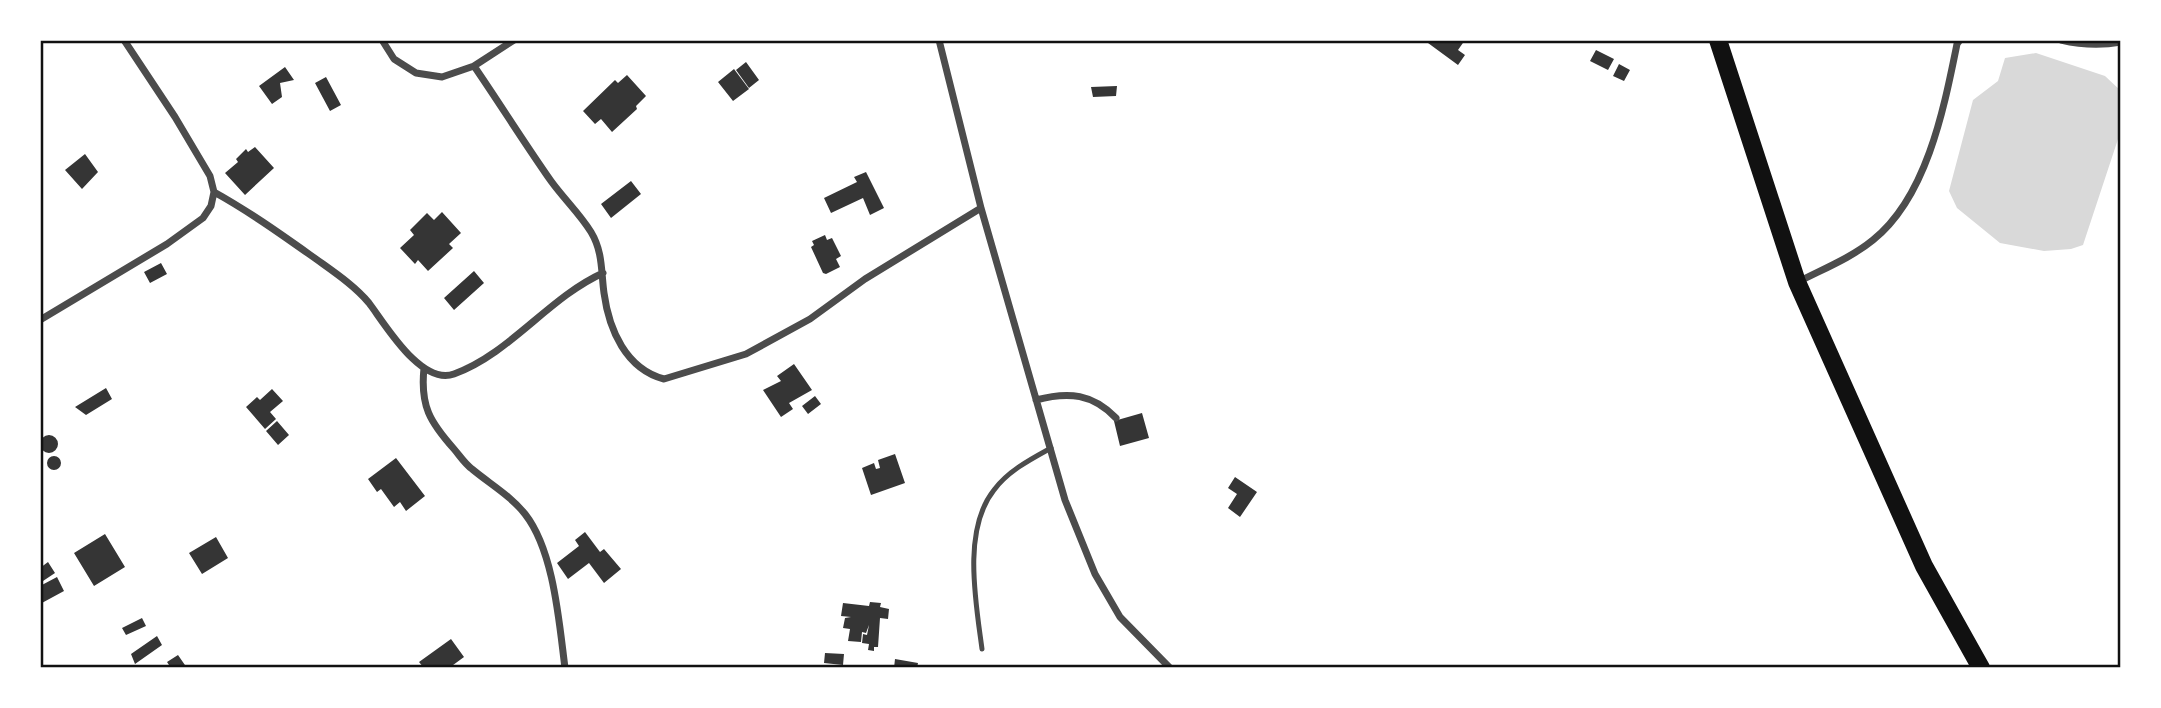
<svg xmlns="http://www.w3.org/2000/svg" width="2161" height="708" viewBox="0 0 2161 708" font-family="'IBM Plex Sans',sans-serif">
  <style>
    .water { fill: #d9d9d9 }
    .building { fill: #353535 }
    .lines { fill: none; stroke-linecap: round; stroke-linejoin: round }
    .service { stroke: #4c4c4c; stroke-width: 5 }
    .minor { stroke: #4c4c4c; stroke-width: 7 }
    .trunk { stroke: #111; stroke-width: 18 }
    .neatline { fill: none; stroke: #111; stroke-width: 2.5 }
  </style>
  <rect width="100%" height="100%" fill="#fff"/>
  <path class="water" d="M2036,53L2105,76L2121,91V130L2083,245L2071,249L2044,251L2000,243L1957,208L1949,191L1973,100L1998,81L2005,58Z"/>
  <path class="building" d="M1429,40H1465L1458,50L1465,55L1458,65L1428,43Z
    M1596,50L1614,59L1608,70L1590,61Z
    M746,62L759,80L749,88L736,70Z
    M1619,64L1630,70L1624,81L1613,76Z
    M285,67L294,80L280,83L282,97L272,104L259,86Z
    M734,69L749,89L733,101L718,82Z
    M627,75L646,96L636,106L637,109L612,132L601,119L595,124L583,111L615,80L618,83Z
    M326,77L341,105L330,111L315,83Z
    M1117,86L1116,96L1093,97L1091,87Z
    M255,147L274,168L245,195L225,173L238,162L236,159L246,149L248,152Z
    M85,154L98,172L82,189L65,170Z
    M866,172L884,208L870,215L863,198L831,213L824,198L857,182L854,177Z
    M631,181L641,194L611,218L601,204Z
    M442,212L461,233L449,244L453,248L428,271L418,260L415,264L400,248L414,235L410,230L427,213L434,220Z
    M825,235L827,240L832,238L841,256L836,259L840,267L826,274L823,273L811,247L814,245L812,241Z
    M161,263L167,274L150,283L144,272Z
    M474,271L484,283L454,310L444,298Z
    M794,364L812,390L789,403L793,409L781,417L763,390L781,381L777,376Z
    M106,388L112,399L86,415L75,407Z
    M272,389L283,401L270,412L276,419L265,429L246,407L257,397L260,400Z
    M815,396L821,404L808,414L802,406Z
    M1142,413L1149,438L1120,446L1114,421Z
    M277,421L289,435L278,445L266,431Z
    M40 444a9 9 0 1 1 18 0a9 9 0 1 1-18 0Z
    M895,454L905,483L871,495L862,468L874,463L876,469L880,468L878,460Z
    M47 463a7 7 0 1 1 14 0a7 7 0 1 1-14 0Z
    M396,458L425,496L406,511L400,502L394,507L381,489L377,492L368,479Z
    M1235,477L1257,492L1240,517L1228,508L1237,494L1228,488Z
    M585,532L600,552L604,549L621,569L604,583L589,563L568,579L557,563L579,546L575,540Z
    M105,534L125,567L94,586L74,553Z
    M216,537L228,558L202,574L189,553Z
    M48,562L55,573L43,581L40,578V568Z
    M57,577L64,591L40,604V586Z
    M870,602L881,603L880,607L889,609L888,619L880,618L878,647H874V651L868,650L869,644L862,643L863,634L867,635L869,625L866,633L862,632L861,642L848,641L850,629L843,628L845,618L851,617L841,616L843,603L869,606Z
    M142,618L146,626L126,635L122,628Z
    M157,636L162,645L135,664L131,654Z
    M451,639L464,657L449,668H424L419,662Z
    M825,653L844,654L843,665L824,663Z
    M178,655L187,668H171L167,662Z
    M895,659L918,663L917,668H894Z"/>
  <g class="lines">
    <path class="service" d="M982,649C976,603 962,530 994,490C1008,471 1031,459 1051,448"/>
    <path class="minor" d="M382,40L394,59L416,73L442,77L474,66L514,40
      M939,40L981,208L1065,500L1095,574L1120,617L1170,668
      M2061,40C2082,45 2099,46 2121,42
      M474,66C500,104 525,144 551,181C564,199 580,214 591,232C603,252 601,271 604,293C609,330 626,369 664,379L746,354L810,319L865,279L981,208
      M214,192C250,212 282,235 316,259C334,272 355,286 369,303C385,324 421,386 454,374C511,353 548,298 603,273
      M1798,282C1823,269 1851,258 1873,240C1927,197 1944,108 1957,44L1960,40
      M40,320L167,244L203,218L211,206L214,192L210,176L175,117L124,40
      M424,368C420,406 430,422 454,449C460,456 465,464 472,469C490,484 511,496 525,514C554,551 559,622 565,668
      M1036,400C1069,391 1093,394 1116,418"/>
    <path class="trunk" d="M1718,40L1797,282L1924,566L1981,668"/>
  </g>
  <rect width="2161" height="708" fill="none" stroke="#ffffff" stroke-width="84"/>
  <rect x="42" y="42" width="2077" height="624" class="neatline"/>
</svg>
